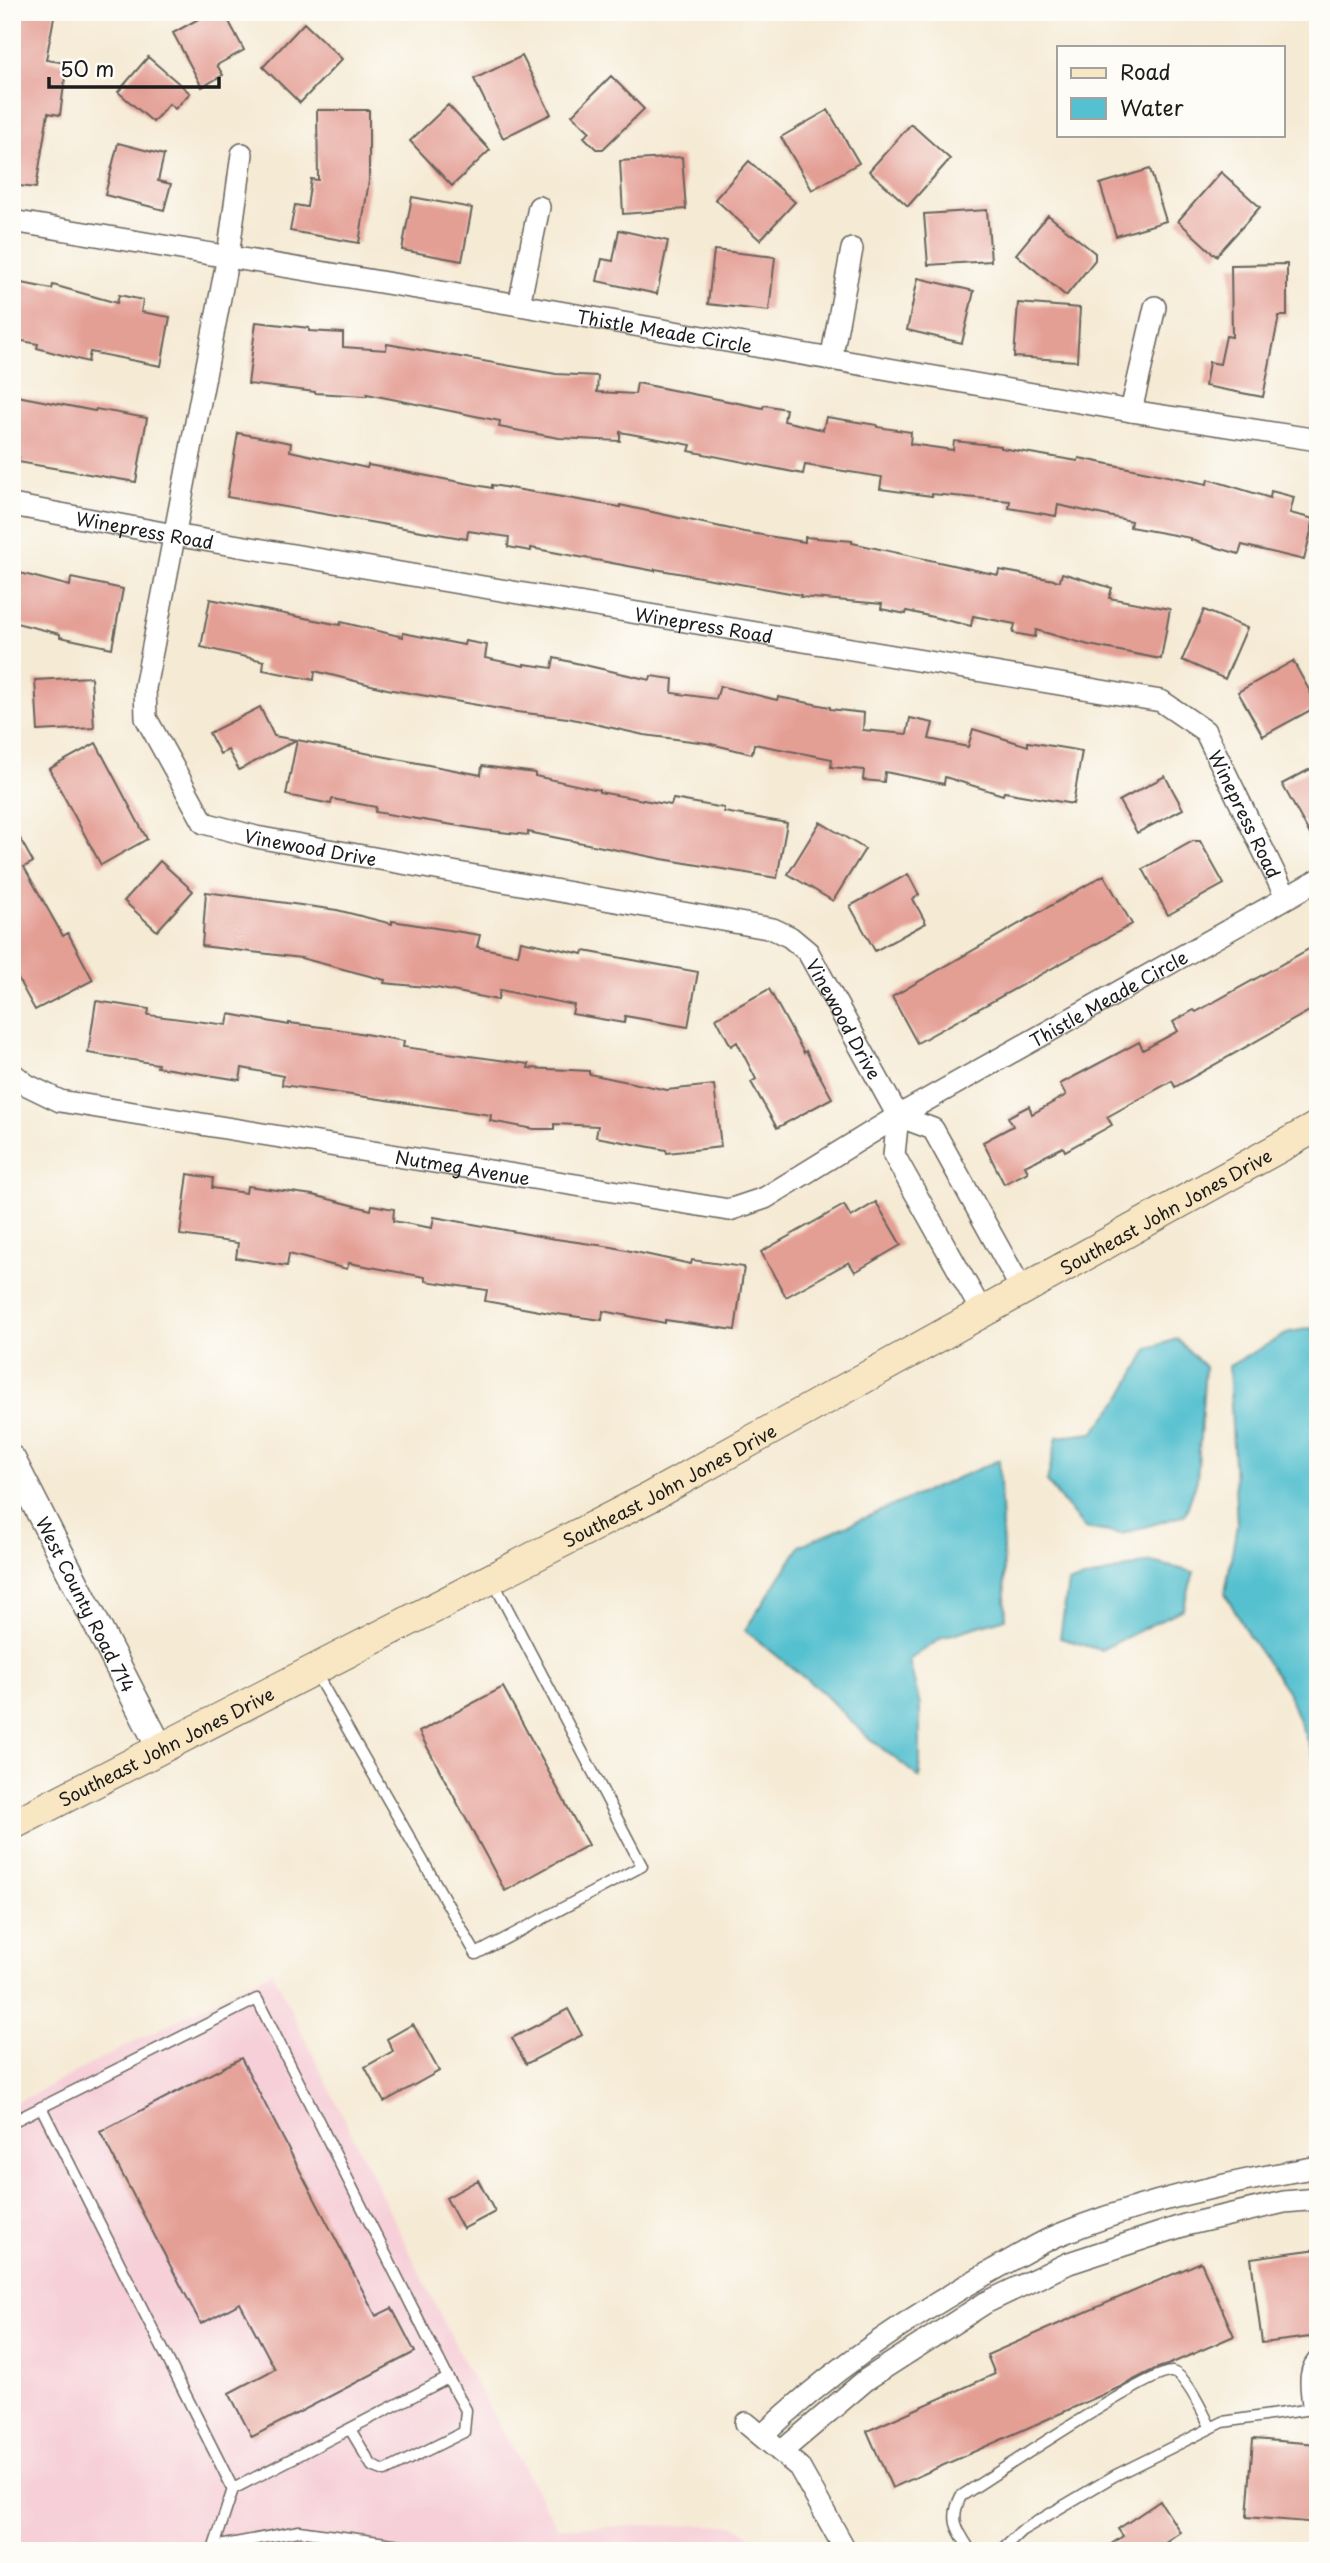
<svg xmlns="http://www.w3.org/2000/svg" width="1330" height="2563" viewBox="0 0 1330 2563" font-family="'Playpen Sans',sans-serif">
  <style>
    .built { fill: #f6cfd8 }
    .water { fill: #55c0cf; stroke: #386e76; stroke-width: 2 }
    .building { fill: #e49f95 }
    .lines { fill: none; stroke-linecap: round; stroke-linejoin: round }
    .service-casing { stroke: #68645c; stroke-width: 13 }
    .minor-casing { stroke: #68645c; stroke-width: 24 }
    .tertiary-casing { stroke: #68645c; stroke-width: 29 }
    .secondary-casing { stroke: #68645c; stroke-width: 32 }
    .service { stroke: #fff; stroke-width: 10 }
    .minor { stroke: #fff; stroke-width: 21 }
    .tertiary { stroke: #fff; stroke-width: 26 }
    .secondary { stroke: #f9e7c3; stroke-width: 30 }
    .labels { text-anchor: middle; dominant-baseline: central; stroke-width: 7; stroke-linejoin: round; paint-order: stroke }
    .street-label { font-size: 18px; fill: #1c1c1c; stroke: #fdfcf7 }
  </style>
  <rect width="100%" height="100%" fill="#fdfcf7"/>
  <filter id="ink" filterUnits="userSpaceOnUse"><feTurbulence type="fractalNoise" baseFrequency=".0143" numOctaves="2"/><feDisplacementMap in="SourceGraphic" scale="14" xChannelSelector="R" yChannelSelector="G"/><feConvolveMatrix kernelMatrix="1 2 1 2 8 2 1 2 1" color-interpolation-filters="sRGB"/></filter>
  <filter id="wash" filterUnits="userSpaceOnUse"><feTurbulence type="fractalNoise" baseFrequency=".00686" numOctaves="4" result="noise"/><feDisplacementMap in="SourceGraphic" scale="28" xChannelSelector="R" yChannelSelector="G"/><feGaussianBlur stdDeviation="1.57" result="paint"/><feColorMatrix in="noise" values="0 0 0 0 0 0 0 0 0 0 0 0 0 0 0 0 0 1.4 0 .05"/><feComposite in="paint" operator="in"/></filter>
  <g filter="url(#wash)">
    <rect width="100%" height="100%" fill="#f5ead4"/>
    <path class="built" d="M272,1971L465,2365L557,2527L735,2525L775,2551H12V2105Z"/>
    <path class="water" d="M1318,1327V1768L1287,1691L1248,1635L1225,1593L1237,1525L1229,1366L1290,1332Z
      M1177,1339L1205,1367L1197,1480L1185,1515L1122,1534L1084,1528L1047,1482L1057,1437L1093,1433L1121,1398L1149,1348Z
      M999,1460L1006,1618L943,1637L909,1660L920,1705V1778L865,1735L822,1692L745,1630L801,1545Z
      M1151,1562L1194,1572L1183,1609L1101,1650L1060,1638L1068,1583Z"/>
    <g id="blocks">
      <path class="building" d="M12,12H55L46,60L67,63L60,115L48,113L36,188L12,185Z
        M211,12H224L244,50L217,65L223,75L202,87L173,33Z
        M304,23L342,59L300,103L263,67Z
        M522,56L551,114L503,138L474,79Z
        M148,57L190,93L175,109L169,104L153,122L118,92Z
        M611,76L644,109L603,149H596L584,137L590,132L572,115Z
        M448,105L490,150L452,186L410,141Z
        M317,110H369V181L359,243L290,231L295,205L307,207L311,179L318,180Z
        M828,110L859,163L812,190L781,137Z
        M911,124L950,159L908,206L869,171Z
        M118,143L164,155L158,181L171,184L164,210L105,195Z
        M682,157L686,209L623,214L620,161Z
        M749,161L795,202L760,240L715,199Z
        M1150,169L1166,221L1116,236L1100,184Z
        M1221,172L1260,207L1216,256L1178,221Z
        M412,197L472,208L462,261L402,250Z
        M987,210L991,261L928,265L924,214Z
        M1048,215L1095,253V260L1066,296L1016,254Z
        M619,230L668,241L657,294L597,281L602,259L613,261Z
        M714,250L775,257L769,311L708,304Z
        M1287,264V316H1279L1263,397L1205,386L1209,362L1220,364L1226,336L1232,337L1231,265Z
        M918,278L974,291L962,343L907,330Z
        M12,281L52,289L53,285L117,303L119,295L143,300L141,312L170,317L161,366L90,352L88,362L37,348L38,344L12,339Z
        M1018,303L1080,308L1077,361L1014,357Z
        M256,322L309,328V331L343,333V347L386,350L387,344L556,374L598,376L597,392L635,394L637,383L763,408L764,405L786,409L784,421L823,430L826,417L877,425V427L911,432L910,444L953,450L954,441L1001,446V448L1078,461L1079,458L1207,484L1208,479L1270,498L1271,491L1294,497L1290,513L1314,519L1304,560L1242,545L1239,554L1191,540V538L1130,527L1131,521L1058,505L1056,516L1009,508L1010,501L932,494V496L880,489L882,477L805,465L803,474L689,451L691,445L620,432V441L559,438L499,427L500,421L367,394V396L315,393V392L248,384Z
        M12,395L95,411L96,409L147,418L136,482L18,462L19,457H12Z
        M238,433L291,443L290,451L367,468L368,465L492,488V485L620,507V505L744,532L805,542V537L852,541V543L998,575L999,570L1060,581L1062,573L1112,588L1109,598L1170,609L1161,659L1089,645L1036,630L1035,637L1013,633L1015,624L973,616L971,626L907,611L906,614L881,609L882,604L800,597L801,595L655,569V571L531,548V551L508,547L509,537L468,531L467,539L227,497Z
        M12,571L70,586L71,578L123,589L112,648L60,637V634L12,622Z
        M210,599L340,625L341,622L403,637V633L464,645L465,641L487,645L485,658L524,666V664L552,668L554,658L650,680L651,676L673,679L672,693L716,699L720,686L777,700L778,697L830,707V709L864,713L863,730L907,734L910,718L933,723L929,739L968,747L973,729L1028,746V742L1082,751L1073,804L1004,792L1003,795L945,777L944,784L885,772L884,782L863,780L864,770L831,767L832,759L754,744L752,754L707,743L644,735L568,718L517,712L387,689L315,671L314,680L263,670L264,661L201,647Z
        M1204,610L1247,628L1225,679L1182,660Z
        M1293,661L1318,706L1263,736L1238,692Z
        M91,677L94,728L38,731L35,680Z
        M260,707L274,736L296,740L239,770L228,750L220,754L209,733Z
        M297,740L481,775L482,766L535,773V776L599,790V792L671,805L673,799L724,808V812L787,823L777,878L662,859L528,832V835L483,830L375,812L376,807L332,799L331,804L286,795Z
        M96,743L147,839L101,865L49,769Z
        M1318,765V849L1282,784Z
        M1165,776L1183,809L1137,833L1119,801Z
        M820,822L865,849L833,901L788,874Z
        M12,824L33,862L24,867L63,936L68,933L93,980L35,1010L12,968Z
        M1193,841H1200L1224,884L1168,915L1143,869Z
        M160,861L193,891L157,931L124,901Z
        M908,874L919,895L913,899L926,923L875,951L850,906Z
        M1104,875L1132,924L917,1043L892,997Z
        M206,892L337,910L392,924V921L480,935L477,947L518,955L521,941L583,954L584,951L698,972L688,1027L625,1016L624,1023L572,1014L574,1005L500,990L498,1000L437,988L384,983L385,980L301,958L202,946Z
        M1318,944V1006L1175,1087L1172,1081L1107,1117L1112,1125L1065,1151L1063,1147L1025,1166L1028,1172L1004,1184L983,1142L1013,1126L1008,1117L1029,1106L1032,1114L1066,1095L1060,1084L1139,1042L1143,1050L1178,1031L1173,1022L1194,1010L1196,1012Z
        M769,989L804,1053L806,1051L832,1098L777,1128L751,1082L756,1079L737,1042L731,1046L716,1018Z
        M96,1001L149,1009L148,1015L227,1025L229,1014L289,1025V1023L337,1029L404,1041L403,1047L529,1064L528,1068L589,1071V1074L667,1090L714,1085L721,1147L667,1153L666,1150L596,1137L598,1126L554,1124V1129H534L490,1121L491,1115L282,1085L283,1076L242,1068L240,1080L157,1067L158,1064L88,1053Z
        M188,1174L213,1178L212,1188L246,1193L247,1186L313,1195L371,1210L372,1205L394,1209L393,1221L432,1228L434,1217L549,1238L612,1247L691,1264L692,1260L744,1267L735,1330L665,1320V1323L603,1311L602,1320L550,1313L485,1301L487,1290L425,1281V1277L349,1263L347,1269L289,1254L287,1266L236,1258L238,1243L180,1235Z
        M876,1202L901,1245L855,1272L849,1262L786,1297L761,1252L844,1205L851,1217Z
        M503,1687L588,1845L505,1891L419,1732Z
        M568,2009L582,2035L526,2064L512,2038Z
        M413,2024L439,2071L384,2102L365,2067L393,2051L387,2039Z
        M241,2058L376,2316L392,2308L415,2352L252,2437L229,2393L275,2369L240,2303L201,2324L100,2132Z
        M478,2180L495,2212L463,2229L446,2198Z
        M1318,2249V2336L1262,2343L1251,2258Z
        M1201,2262L1234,2336L1170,2364L1155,2369L1120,2387L892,2488L867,2431L995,2374L987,2355Z
        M1253,2439L1318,2444V2523L1247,2517Z
        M1160,2501L1180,2532L1152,2551H1101L1123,2536L1118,2529Z"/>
    </g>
  </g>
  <g filter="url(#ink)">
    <use href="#blocks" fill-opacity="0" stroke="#68645c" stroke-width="2"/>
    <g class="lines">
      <g class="service-casing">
        <path id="service" d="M315,1672L476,1954L642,1866L493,1581
          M41,2107L233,2489L214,2547
          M12,2122L257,1999L448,2378L233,2489
          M1308,2409C1306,2389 1300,2368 1318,2354
          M350,2429L372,2466L385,2471L464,2432L466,2410L448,2378
          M213,2551L214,2547L299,2531L444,2551
          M971,2551C957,2530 949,2520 961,2496C990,2478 1151,2369 1172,2372C1187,2375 1204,2415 1211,2428
          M1000,2551L1021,2531L1114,2476L1223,2422L1318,2408"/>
      </g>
      <g class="minor-casing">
        <g id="minor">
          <path id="s1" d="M242,154L228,256L145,688L146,718L204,823L256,837L773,929L790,937L808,952L898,1116L894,1155L982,1312"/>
          <path id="s2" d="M12,221L519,305L1131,411L1318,440"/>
          <path d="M519,305L539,207"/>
          <path d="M831,360L852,249"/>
          <path d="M1131,411L1155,307"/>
          <path id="s3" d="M12,505L174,535L1161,701L1205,731L1286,897"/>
          <path id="s4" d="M12,1073L27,1085L60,1101L729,1210L765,1198L898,1116L1318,880"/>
          <path d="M898,1116L933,1129L1022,1290"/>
          <path d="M746,2423L799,2467L846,2551"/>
          <path d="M762,2436C831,2369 911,2316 995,2269C1016,2258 1038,2243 1061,2234C1138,2202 1235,2181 1318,2167"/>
          <path d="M781,2452L867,2379L985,2303L1069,2263L1185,2225L1284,2202L1318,2199"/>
        </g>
      </g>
      <g class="tertiary-casing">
        <g id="tertiary">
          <path id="s5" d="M12,1459L160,1748"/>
        </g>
      </g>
      <g class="secondary-casing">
        <g id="secondary">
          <path id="s6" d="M12,1825L650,1497L1318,1126"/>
        </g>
      </g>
      <use href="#service" class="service"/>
      <use href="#minor" class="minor"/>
      <use href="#tertiary" class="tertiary"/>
      <use href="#secondary" class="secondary"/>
    </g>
  </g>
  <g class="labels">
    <g class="street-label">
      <text stroke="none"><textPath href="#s2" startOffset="662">Thistle Meade Circle</textPath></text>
      <text stroke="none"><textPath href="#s3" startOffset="135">Winepress Road</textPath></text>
      <text stroke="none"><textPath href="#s3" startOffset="702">Winepress Road</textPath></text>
      <text stroke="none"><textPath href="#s3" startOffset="1311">Winepress Road</textPath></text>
      <text stroke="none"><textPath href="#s1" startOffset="802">Vinewood Drive</textPath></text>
      <text stroke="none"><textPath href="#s4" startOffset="1169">Thistle Meade Circle</textPath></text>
      <text stroke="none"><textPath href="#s1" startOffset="1390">Vinewood Drive</textPath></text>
      <text stroke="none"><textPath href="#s4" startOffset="464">Nutmeg Avenue</textPath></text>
      <text stroke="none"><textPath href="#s6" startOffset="1307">Southeast John Jones Drive</textPath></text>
      <text stroke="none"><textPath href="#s6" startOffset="740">Southeast John Jones Drive</textPath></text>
      <text stroke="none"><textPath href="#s5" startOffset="163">West County Road 714</textPath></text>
      <text stroke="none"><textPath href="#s6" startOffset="173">Southeast John Jones Drive</textPath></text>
    </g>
  </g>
  <rect width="1330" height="2563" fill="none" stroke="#fdfcf7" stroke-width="42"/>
  <rect x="1057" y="46" width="228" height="91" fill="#fdfcf7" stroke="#a3a29f" stroke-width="2"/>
  <rect x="1071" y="68" width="35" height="10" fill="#f9e7c3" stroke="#a3a29f" stroke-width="2"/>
  <text x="1120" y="80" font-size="21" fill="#1c1c1c">Road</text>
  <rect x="1071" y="98" width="35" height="21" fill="#55c0cf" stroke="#a3a29f" stroke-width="2"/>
  <text x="1120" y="116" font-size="21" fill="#1c1c1c">Water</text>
  <path d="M49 77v10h170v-10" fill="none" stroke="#1c1c1c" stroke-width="3.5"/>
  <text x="60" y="77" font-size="21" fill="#1c1c1c" stroke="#fdfcf7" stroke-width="5" paint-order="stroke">50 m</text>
</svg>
